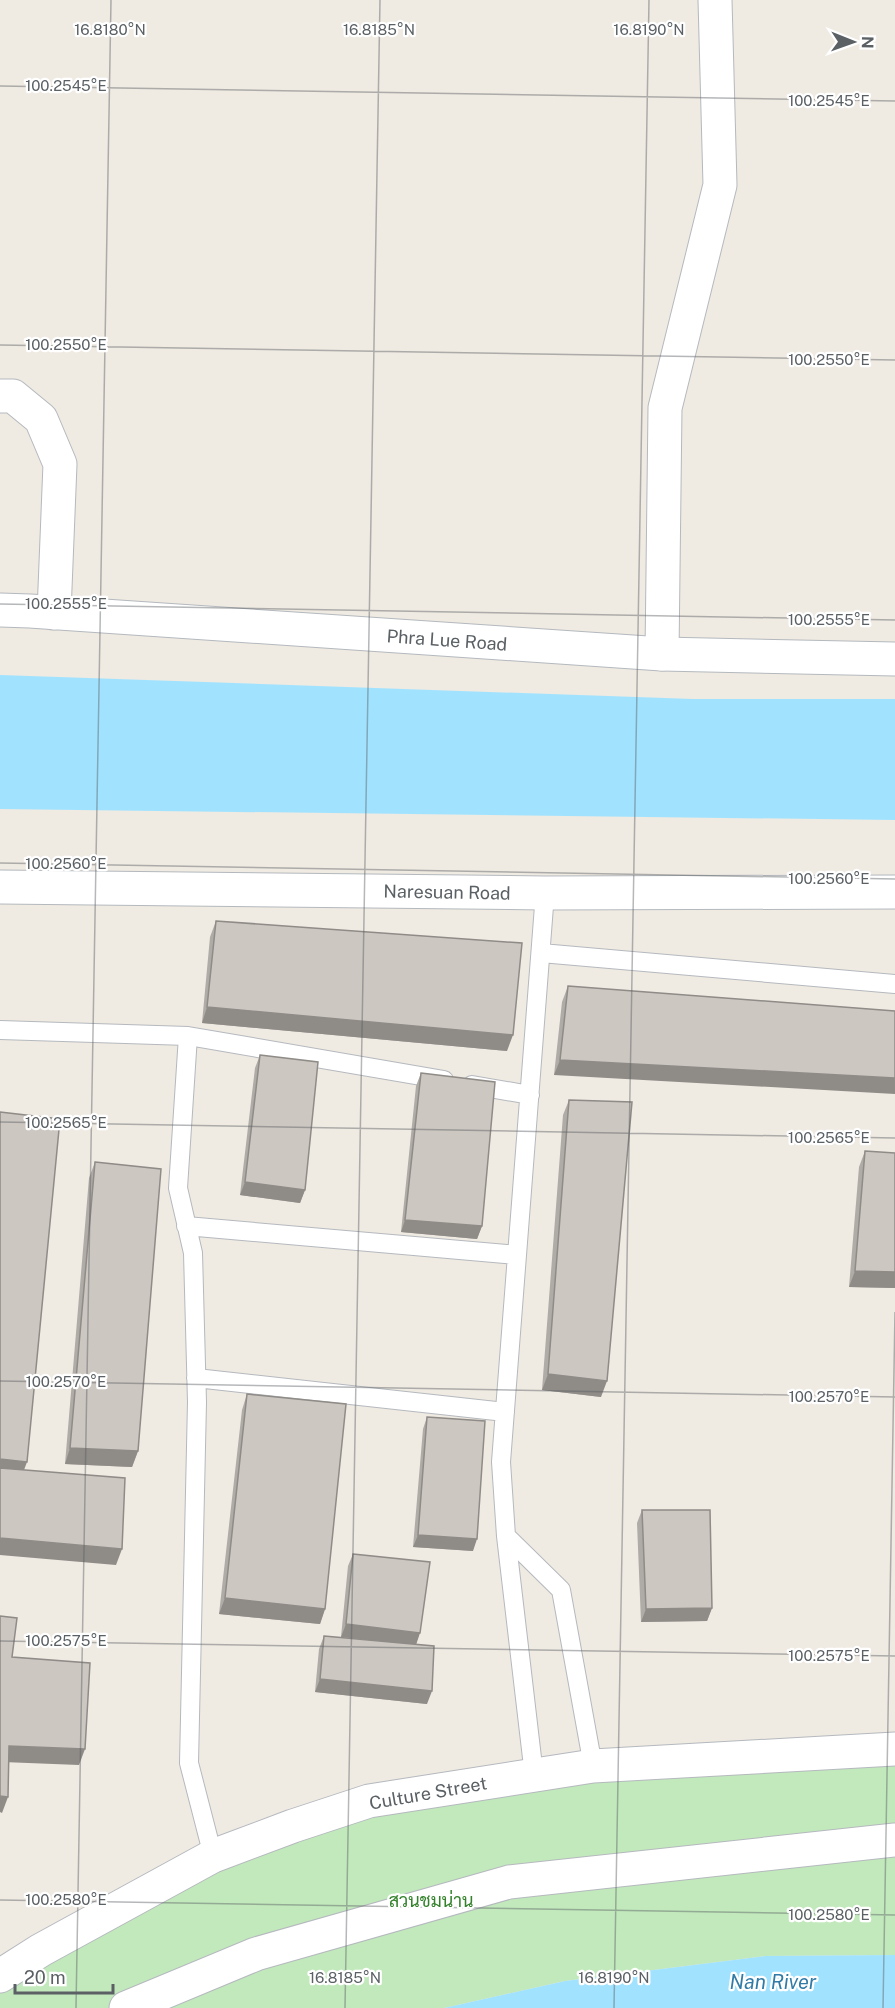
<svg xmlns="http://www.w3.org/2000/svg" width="895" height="2008" viewBox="0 0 895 2008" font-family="'Public Sans',Sarabun,sans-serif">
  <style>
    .green { fill: #c2e9bc }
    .water { fill: #a1e3ff }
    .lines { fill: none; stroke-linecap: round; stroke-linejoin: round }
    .lane-casing { stroke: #b5b9be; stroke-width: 20 }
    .street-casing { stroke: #b5b9be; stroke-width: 35 }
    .secondary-casing { stroke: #b4b9be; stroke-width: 35 }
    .lane { stroke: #fff; stroke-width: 18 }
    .street { stroke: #fff; stroke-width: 33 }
    .secondary { stroke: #fff; stroke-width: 33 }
    .wall { fill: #afaba6 }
    .shaded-wall { fill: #8f8b87 }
    .building { fill: #ccc7c1; stroke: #8f8b87; stroke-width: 1.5 }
    .ticks { fill: none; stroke: #5a6064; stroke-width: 1.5; stroke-opacity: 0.45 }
    .labels { text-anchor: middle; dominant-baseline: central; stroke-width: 4.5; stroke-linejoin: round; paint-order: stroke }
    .street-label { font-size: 18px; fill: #5a6064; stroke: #fff }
    .park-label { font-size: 18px; fill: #34822c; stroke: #fff }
    .water-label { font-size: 20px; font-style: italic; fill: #317ba7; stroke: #fff }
    .ticks-label { font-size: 15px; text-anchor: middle; fill: #5a6064; stroke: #fff; stroke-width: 4.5; stroke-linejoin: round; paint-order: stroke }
  </style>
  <rect width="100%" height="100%" fill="#efeae2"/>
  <path class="green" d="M895,1749V1955L765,1956L565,1981L444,2008H0V1976L41,1950L369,1801Z"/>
  <path class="water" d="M0,675L693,699H895V820L0,809Z
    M895,1955V2008H444L565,1981L765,1956Z"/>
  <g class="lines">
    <g class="lane-casing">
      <path id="lane" d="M541,953L895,984
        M0,1030L188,1036L444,1080
        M188,1036L178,1188L193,1253L197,1402L189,1763L213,1856
        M472,1085L530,1095
        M186,1226L517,1255
        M196,1378L505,1412
        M506,1536L561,1590L593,1766
        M534,1775L506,1536L501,1462L545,893"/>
    </g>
    <g class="street-casing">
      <path id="street" d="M0,396H13L41,419L60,464L54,613
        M662,654L665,408L720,185L715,0
        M0,1976L41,1950L213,1856L293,1826L369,1801L593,1766L895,1749
        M126,2008L256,1954L509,1882L895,1840"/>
    </g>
    <g class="secondary-casing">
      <path id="secondary" d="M0,610L30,611L662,654L895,659
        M0,887L545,893L895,892"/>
    </g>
    <use href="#lane" class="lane"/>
    <use href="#street" class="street"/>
    <use href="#secondary" class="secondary"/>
  </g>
  <path class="wall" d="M216,921L507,1051L202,1023L210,937Z
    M568,986L895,1011L554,1075L562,1002Z
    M260,1055L305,1190L300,1203L240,1195L255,1068Z
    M421,1073L482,1226L477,1239L401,1232L416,1086Z
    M569,1100L601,1397L542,1390L563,1115Z
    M865,1151L895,1288L849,1287L859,1167Z
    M95,1162L138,1451L132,1467L65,1464L89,1178Z
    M247,1394L325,1609L320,1624L219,1614L242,1410Z
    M427,1417L473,1551L413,1547L423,1429Z
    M642,1510L712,1608L707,1621L641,1622L637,1523Z
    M353,1554L416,1645L427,1704L315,1692L319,1649L324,1636L387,1642L341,1637L348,1566Z"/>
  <path class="shaded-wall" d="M207,1007L513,1035L507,1051L202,1023Z
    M560,1060L895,1078V1094L554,1075Z
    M245,1182L305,1190L300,1203L240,1195Z
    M405,1220L482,1226L477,1239L401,1232Z
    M855,1271L895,1272V1288L849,1287Z
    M548,1374L607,1381L601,1397L542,1390Z
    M70,1448L138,1451L132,1467L65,1464Z
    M0,1459L27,1462L21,1478L0,1476Z
    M418,1535L477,1539L473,1551L413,1547Z
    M0,1538L122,1549L116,1565L0,1555Z
    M225,1598L325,1609L320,1624L219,1614Z
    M712,1608L707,1621L641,1622L646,1609Z
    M346,1624L420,1633L416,1645L341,1637Z
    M320,1679L432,1691L427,1704L315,1692Z
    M9,1746L85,1749L79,1765L3,1762Z
    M0,1796L8,1797L2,1813L0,1812Z"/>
  <path class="building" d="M216,921L522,943L513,1035L207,1007Z
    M568,986L895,1011V1078L560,1060Z
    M260,1055L318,1062L305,1190L245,1182Z
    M421,1073L495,1082L482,1226L405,1220Z
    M569,1100L632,1102L607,1381L548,1374Z
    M0,1112L60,1119L27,1462L0,1459Z
    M865,1151L895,1153V1272L855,1271Z
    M95,1162L161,1169L138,1451L70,1448Z
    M247,1394L346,1404L325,1609L225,1598Z
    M427,1417L485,1421L477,1539L418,1535Z
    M0,1468L125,1478L122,1549L0,1538Z
    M642,1510H710L712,1608L646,1609Z
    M353,1554L430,1562L420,1633L346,1624Z
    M0,1616L17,1618L12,1657L90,1663L85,1749L9,1746L8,1797L0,1796Z
    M324,1636L434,1646L432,1691L320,1679Z"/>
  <path class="ticks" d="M0,86L895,101M0,345L895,360M0,604L895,620M0,863L895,879M0,1122L895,1138M0,1381L895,1397M0,1641L895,1656M0,1900L895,1915M76,2008L111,0M345,2008L380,0M614,2008L649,0M883,2008L895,1312"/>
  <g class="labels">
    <g class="street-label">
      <text transform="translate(447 640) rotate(4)">Phra Lue Road</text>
      <text transform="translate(447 892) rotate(1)">Naresuan Road</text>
      <text transform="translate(428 1793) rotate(-10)">Culture Street</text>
    </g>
    <g class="park-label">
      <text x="431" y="1900">สวนชมน่าน</text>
    </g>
    <g class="water-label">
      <text x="773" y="1982">Nan River</text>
    </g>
  </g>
  <g class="ticks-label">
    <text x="110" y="35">16.8180°N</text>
    <text x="379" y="35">16.8185°N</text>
    <text x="649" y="35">16.8190°N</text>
    <text x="66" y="91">100.2545°E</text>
    <text x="829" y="106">100.2545°E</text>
    <text x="66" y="350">100.2550°E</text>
    <text x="829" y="365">100.2550°E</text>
    <text x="66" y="609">100.2555°E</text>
    <text x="829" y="625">100.2555°E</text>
    <text x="66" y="869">100.2560°E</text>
    <text x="829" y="884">100.2560°E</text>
    <text x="66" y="1128">100.2565°E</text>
    <text x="829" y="1143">100.2565°E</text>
    <text x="66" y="1387">100.2570°E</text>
    <text x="829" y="1402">100.2570°E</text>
    <text x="66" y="1646">100.2575°E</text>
    <text x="829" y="1661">100.2575°E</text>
    <text x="66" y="1905">100.2580°E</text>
    <text x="829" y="1920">100.2580°E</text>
    <text x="345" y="1983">16.8185°N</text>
    <text x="614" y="1983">16.8190°N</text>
  </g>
  <g transform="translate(853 42) rotate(91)" stroke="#ffffff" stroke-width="4.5" paint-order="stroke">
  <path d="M0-4.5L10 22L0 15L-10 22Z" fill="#5a6064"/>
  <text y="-9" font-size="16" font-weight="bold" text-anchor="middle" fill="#5a6064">N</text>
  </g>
  <path d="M15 1984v9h98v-9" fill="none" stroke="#5a6064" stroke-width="3"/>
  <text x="24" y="1984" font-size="18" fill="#5a6064" stroke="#ffffff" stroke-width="4.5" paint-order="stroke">20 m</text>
</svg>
